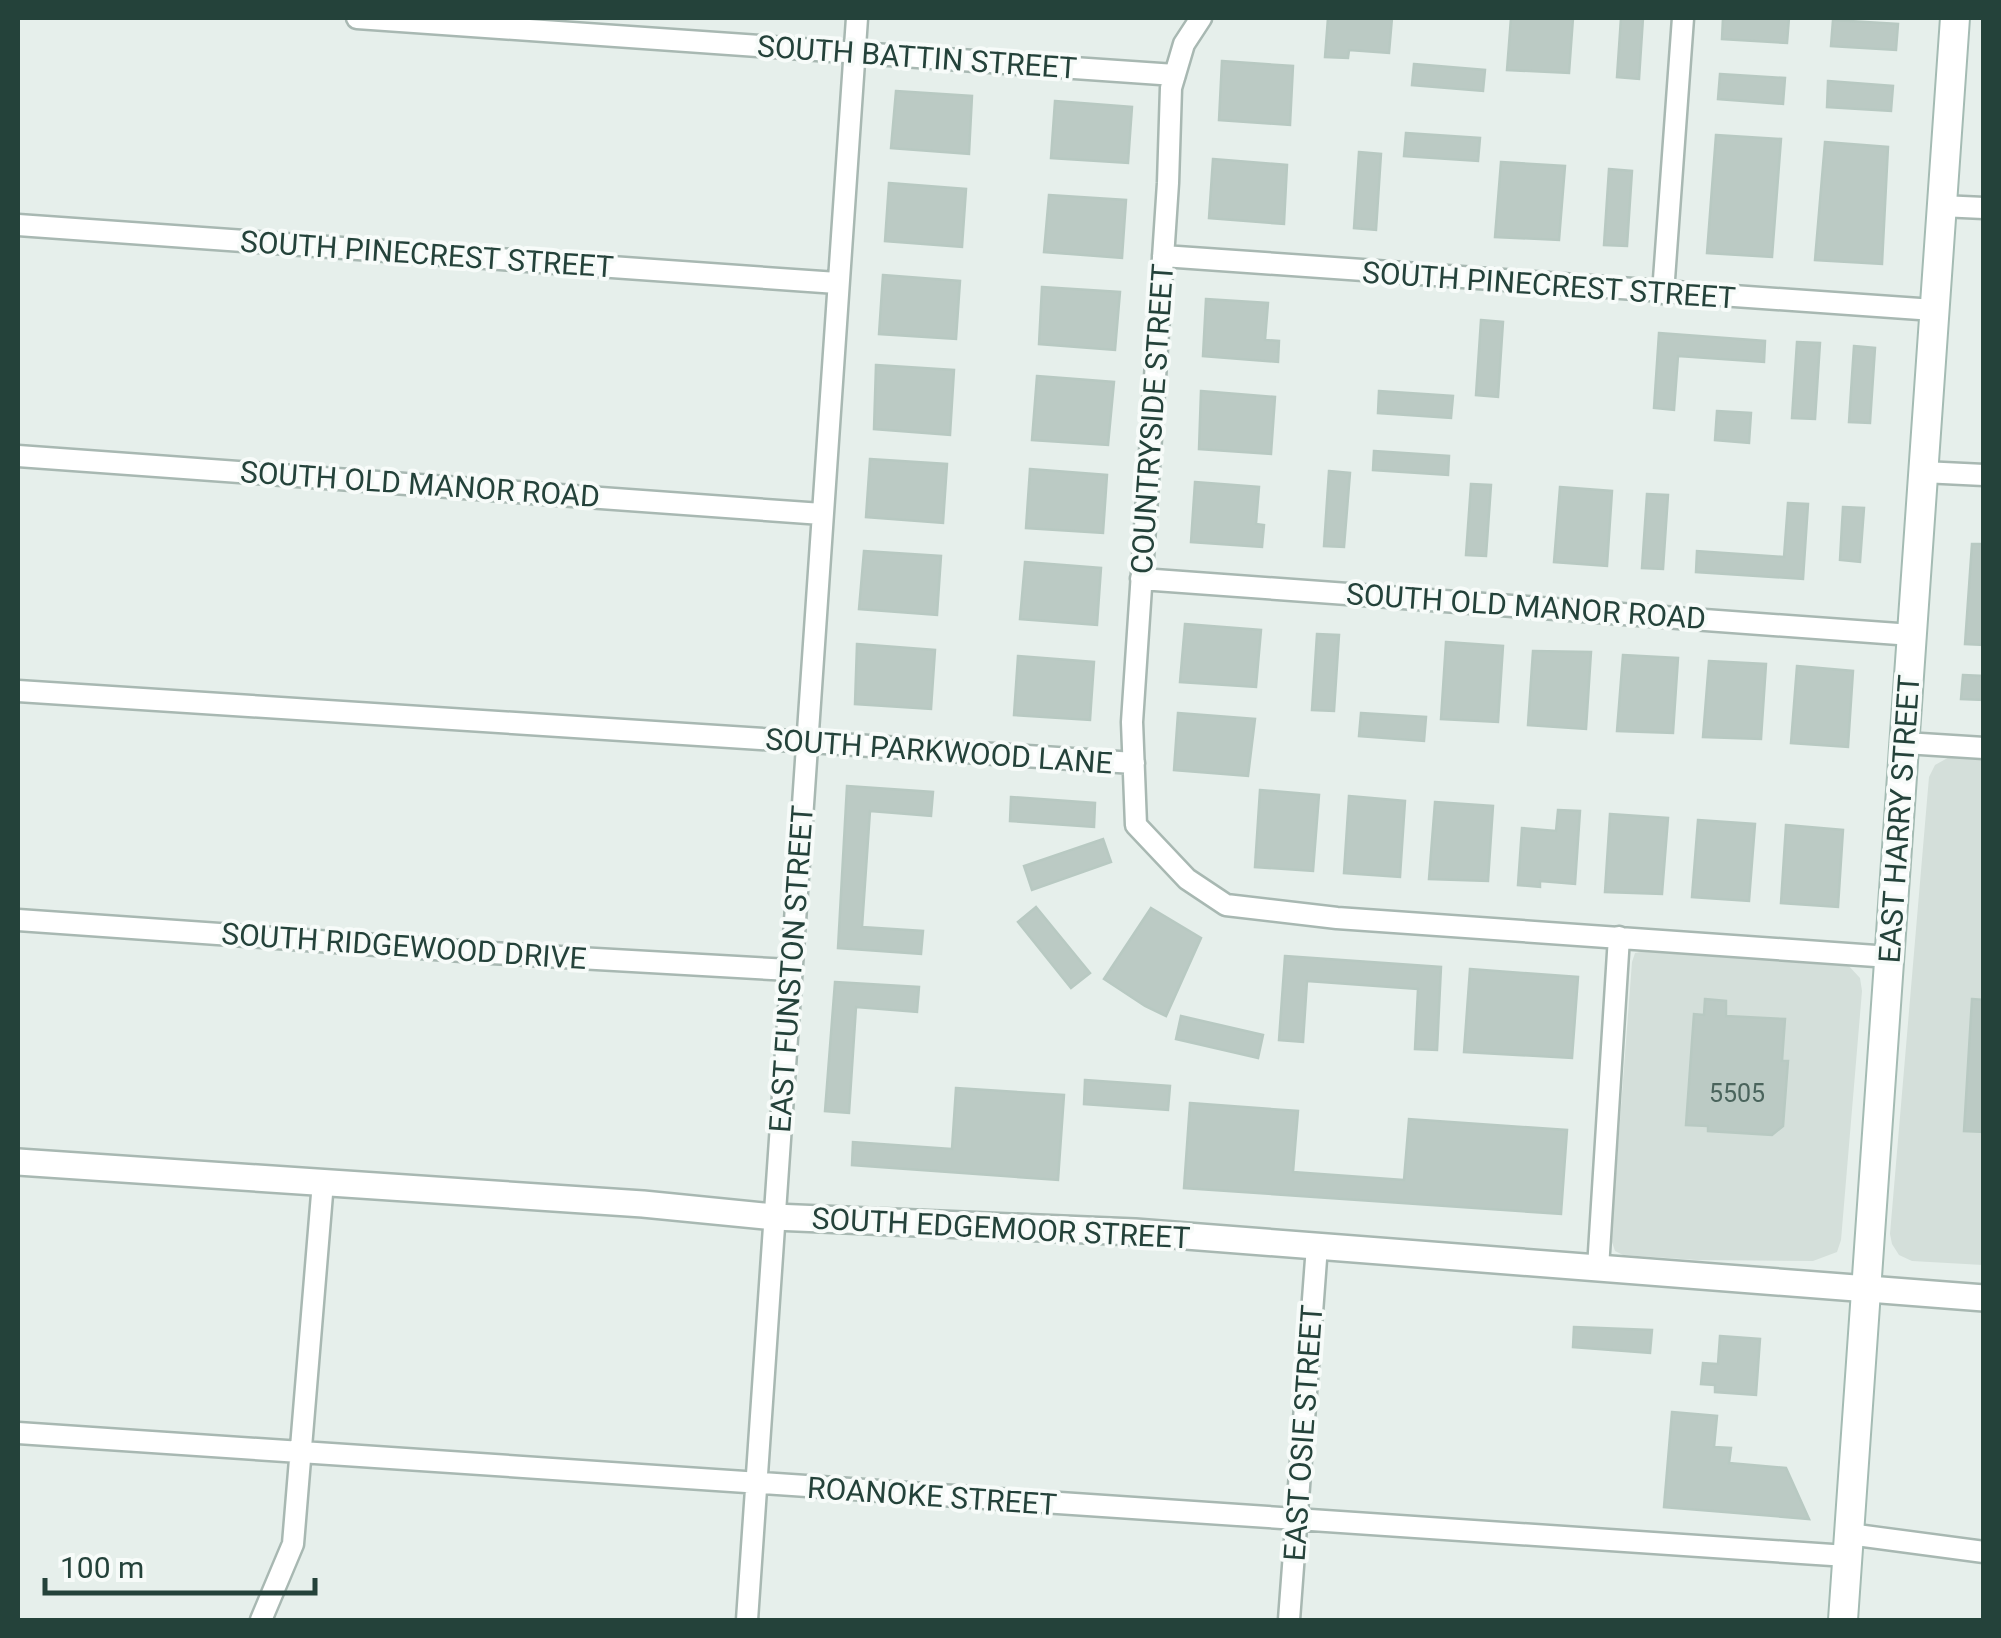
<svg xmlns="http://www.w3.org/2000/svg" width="2001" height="1638" viewBox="0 0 2001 1638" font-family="Roboto,sans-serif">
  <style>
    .built { fill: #d4dfda }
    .building { fill: #bbcac4; stroke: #b8c9c2; stroke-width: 2.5 }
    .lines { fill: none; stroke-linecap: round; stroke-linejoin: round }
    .minor-casing { stroke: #a8b8b2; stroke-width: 25 }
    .tertiary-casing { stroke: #a8b8b2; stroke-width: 30 }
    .secondary-casing { stroke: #a4bbb3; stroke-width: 32 }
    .minor { stroke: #fff; stroke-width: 20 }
    .tertiary { stroke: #fff; stroke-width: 25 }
    .secondary { stroke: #fff; stroke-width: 28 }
    .labels { text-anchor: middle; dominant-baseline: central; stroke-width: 8; stroke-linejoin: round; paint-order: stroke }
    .number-label { font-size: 25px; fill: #4a645c }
    .street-label { font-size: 30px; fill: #24423a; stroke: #f7fbf9 }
  </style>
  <rect width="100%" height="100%" fill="#e6efeb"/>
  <path class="built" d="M1953,755L1983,757V1265L1912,1261L1899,1255L1892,1244L1890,1234L1929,777L1935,765Z
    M1656,949L1847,964L1860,978L1862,991L1841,1240L1837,1252L1813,1261L1697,1260L1623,1255L1615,1251L1611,1239L1632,962L1635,953Z"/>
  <path class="building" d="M1328,18H1392L1389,53L1349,50L1348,58L1325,57Z
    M1511,18H1573L1569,73L1507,70Z
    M1621,18H1643L1639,79L1617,77Z
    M1723,18H1789L1787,43L1722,39Z
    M1833,20L1898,24L1896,50L1831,46Z
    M1222,61L1293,66L1290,125L1219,120Z
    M1414,64L1485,70L1483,91L1412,85Z
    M1720,74L1785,78L1783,104L1718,99Z
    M1828,81L1893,86L1891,111L1827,107Z
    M896,91L972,96L969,154L891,148Z
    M1055,101L1132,107L1128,163L1051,158Z
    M1406,133L1480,138L1478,161L1404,156Z
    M1716,135L1781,139L1772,257L1707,253Z
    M1825,142L1888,147L1882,264L1815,260Z
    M1359,152L1381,154L1376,230L1354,228Z
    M1213,159L1287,165L1284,224L1209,218Z
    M1501,162L1565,166L1559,240L1495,237Z
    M1609,169L1632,171L1627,246L1604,245Z
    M889,183L966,189L962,247L885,241Z
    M1049,195L1126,200L1122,258L1044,252Z
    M883,275L960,281L956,339L879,334Z
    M1042,287L1120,292L1115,350L1039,344Z
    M1206,299L1268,303L1265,340L1279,341L1278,362L1203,356Z
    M1481,320L1503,322L1498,397L1476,395Z
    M1659,333L1765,341L1764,362L1678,356L1674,410L1654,408Z
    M1797,342L1820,343L1815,419L1792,418Z
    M1854,346L1875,348L1870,423L1849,422Z
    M876,365L954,370L950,435L874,429Z
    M1037,376L1114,382L1108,445L1032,440Z
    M1201,391L1275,397L1271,454L1199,449Z
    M1379,391L1453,396L1451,418L1378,413Z
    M1717,411L1751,413L1749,443L1715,440Z
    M1374,451L1449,456L1448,475L1373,470Z
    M870,459L947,464L943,523L866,517Z
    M1030,469L1107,475L1103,533L1026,528Z
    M1329,471L1350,473L1344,547L1324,546Z
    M1195,482L1259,487L1256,524L1264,525L1262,547L1191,542Z
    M1471,484L1491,485L1486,556L1466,555Z
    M1560,487L1612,491L1607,566L1554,562Z
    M1647,494L1668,495L1663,569L1642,568Z
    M1788,503L1808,504L1803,579L1696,572L1697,551L1784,557Z
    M1843,507L1864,508L1860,562L1840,560Z
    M1972,544H1984V645L1965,644Z
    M864,551L941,556L937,615L859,609Z
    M1025,562L1101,568L1097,625L1020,619Z
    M1185,624L1261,630L1256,687L1180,682Z
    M1317,634L1339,635L1334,711L1312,710Z
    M1446,642L1503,646L1498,722L1441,719Z
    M857,644L935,650L931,709L855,704Z
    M1533,651L1591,652L1586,729L1528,725Z
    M1623,655L1678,658L1673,733L1617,731Z
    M1018,656L1094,662L1090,720L1014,715Z
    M1709,661L1766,664L1761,739L1703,737Z
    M1797,666L1853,671L1848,747L1791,743Z
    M1963,675L1984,676V700L1961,699Z
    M1178,713L1255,719L1248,776L1174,770Z
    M1361,713L1426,717L1424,741L1359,736Z
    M847,786L933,792L931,816L870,811L862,927L923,931L921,954L838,948Z
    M1260,790L1319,795L1313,871L1255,867Z
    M1349,796L1405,801L1400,877L1344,873Z
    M1011,797L1095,803L1094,827L1010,821Z
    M1435,802L1493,806L1488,881L1429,879Z
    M1558,810L1580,811L1575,884L1540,881V887L1518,885L1522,828L1556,831Z
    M1610,814L1668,818L1662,894L1605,892Z
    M1698,820L1755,824L1749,901L1692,897Z
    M1786,825L1843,830L1838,907L1781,903Z
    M1103,839L1111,862L1032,890L1024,866Z
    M1036,907L1090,973L1071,988L1018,922Z
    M1151,908L1201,938L1166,1016L1145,1006L1104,979Z
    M1285,956L1441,967L1437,1050L1415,1049L1418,989L1307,981L1303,1042L1279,1040Z
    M1470,969L1578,977L1572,1058L1464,1052Z
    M835,982L919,987L917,1012L856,1007L849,1113L825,1111Z
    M1705,999L1726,1001V1016L1785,1019L1782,1061H1788L1783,1126L1772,1135L1708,1131V1126L1686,1125L1694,1014L1704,1015Z
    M1972,999L1984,1000V1132L1964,1131Z
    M1181,1016L1263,1035L1258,1058L1176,1039Z
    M1085,1080L1170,1086L1168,1110L1084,1104Z
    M956,1088L1064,1095L1058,1180L852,1165L853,1142L952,1149Z
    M1190,1103L1298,1111L1293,1172L1404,1180L1409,1119L1567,1130L1561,1214L1184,1188Z
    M1574,1327L1652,1330L1650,1353L1573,1347Z
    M1720,1336L1760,1339L1756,1395L1715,1392V1385L1701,1384L1703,1363L1718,1364Z
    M1672,1412L1717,1416L1714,1447L1731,1448L1729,1463L1786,1468L1809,1519L1664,1507Z"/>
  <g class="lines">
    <g class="minor-casing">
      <path id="minor" d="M357,18L1175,75
        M1201,18L1184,44L1171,88L1168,183L1132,722L1136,825L1187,879L1226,905L1337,918L1890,957
        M1941,206L1984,208
        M18,225L837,283
        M1163,256L1934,310
        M1663,293L1683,18
        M18,456L822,514
        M1923,472L1984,475
        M1141,579L1912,635
        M18,691L1134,763
        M1905,743L1984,748
        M18,920L491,953L790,970
        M1598,1268L1619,937
        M18,1433L1847,1556
        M1849,1534L1984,1552
        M261,1620L293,1544L323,1182
        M747,1620L857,18
        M1289,1620L1317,1246"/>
    </g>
    <g class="tertiary-casing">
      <path id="tertiary" d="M18,1162L643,1204L774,1217L1135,1232L1984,1298"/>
    </g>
    <g class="secondary-casing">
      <path id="secondary" d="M1843,1620L1955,18"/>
    </g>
    <use href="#minor" class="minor"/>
    <use href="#tertiary" class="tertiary"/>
    <use href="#secondary" class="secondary"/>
  </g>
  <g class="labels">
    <g class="number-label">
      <text x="1737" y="1093">5505</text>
    </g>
    <g class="street-label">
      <text transform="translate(917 57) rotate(4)">SOUTH BATTIN STREET</text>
      <text transform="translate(427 254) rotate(4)">SOUTH PINECREST STREET</text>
      <text transform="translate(1549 285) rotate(4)">SOUTH PINECREST STREET</text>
      <text transform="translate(1152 419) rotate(-86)">COUNTRYSIDE STREET</text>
      <text transform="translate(420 484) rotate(4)">SOUTH OLD MANOR ROAD</text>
      <text transform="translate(1526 606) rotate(4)">SOUTH OLD MANOR ROAD</text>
      <text transform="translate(939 751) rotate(4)">SOUTH PARKWOOD LANE</text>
      <text transform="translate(1899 819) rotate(-86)">EAST HARRY STREET</text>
      <text transform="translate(404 946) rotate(4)">SOUTH RIDGEWOOD DRIVE</text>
      <text transform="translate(791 969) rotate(-86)">EAST FUNSTON STREET</text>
      <text transform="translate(1001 1228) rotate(3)">SOUTH EDGEMOOR STREET</text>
      <text transform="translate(1303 1433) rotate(-86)">EAST OSIE STREET</text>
      <text transform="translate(932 1496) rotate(4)">ROANOKE STREET</text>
    </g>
  </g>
  <rect width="2001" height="1638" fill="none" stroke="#24423a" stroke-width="40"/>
  <path d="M45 1578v15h270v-15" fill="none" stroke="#24423a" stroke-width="5"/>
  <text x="60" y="1578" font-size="30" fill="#24423a" stroke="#f7fbf9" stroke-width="8" paint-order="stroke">100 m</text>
</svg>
